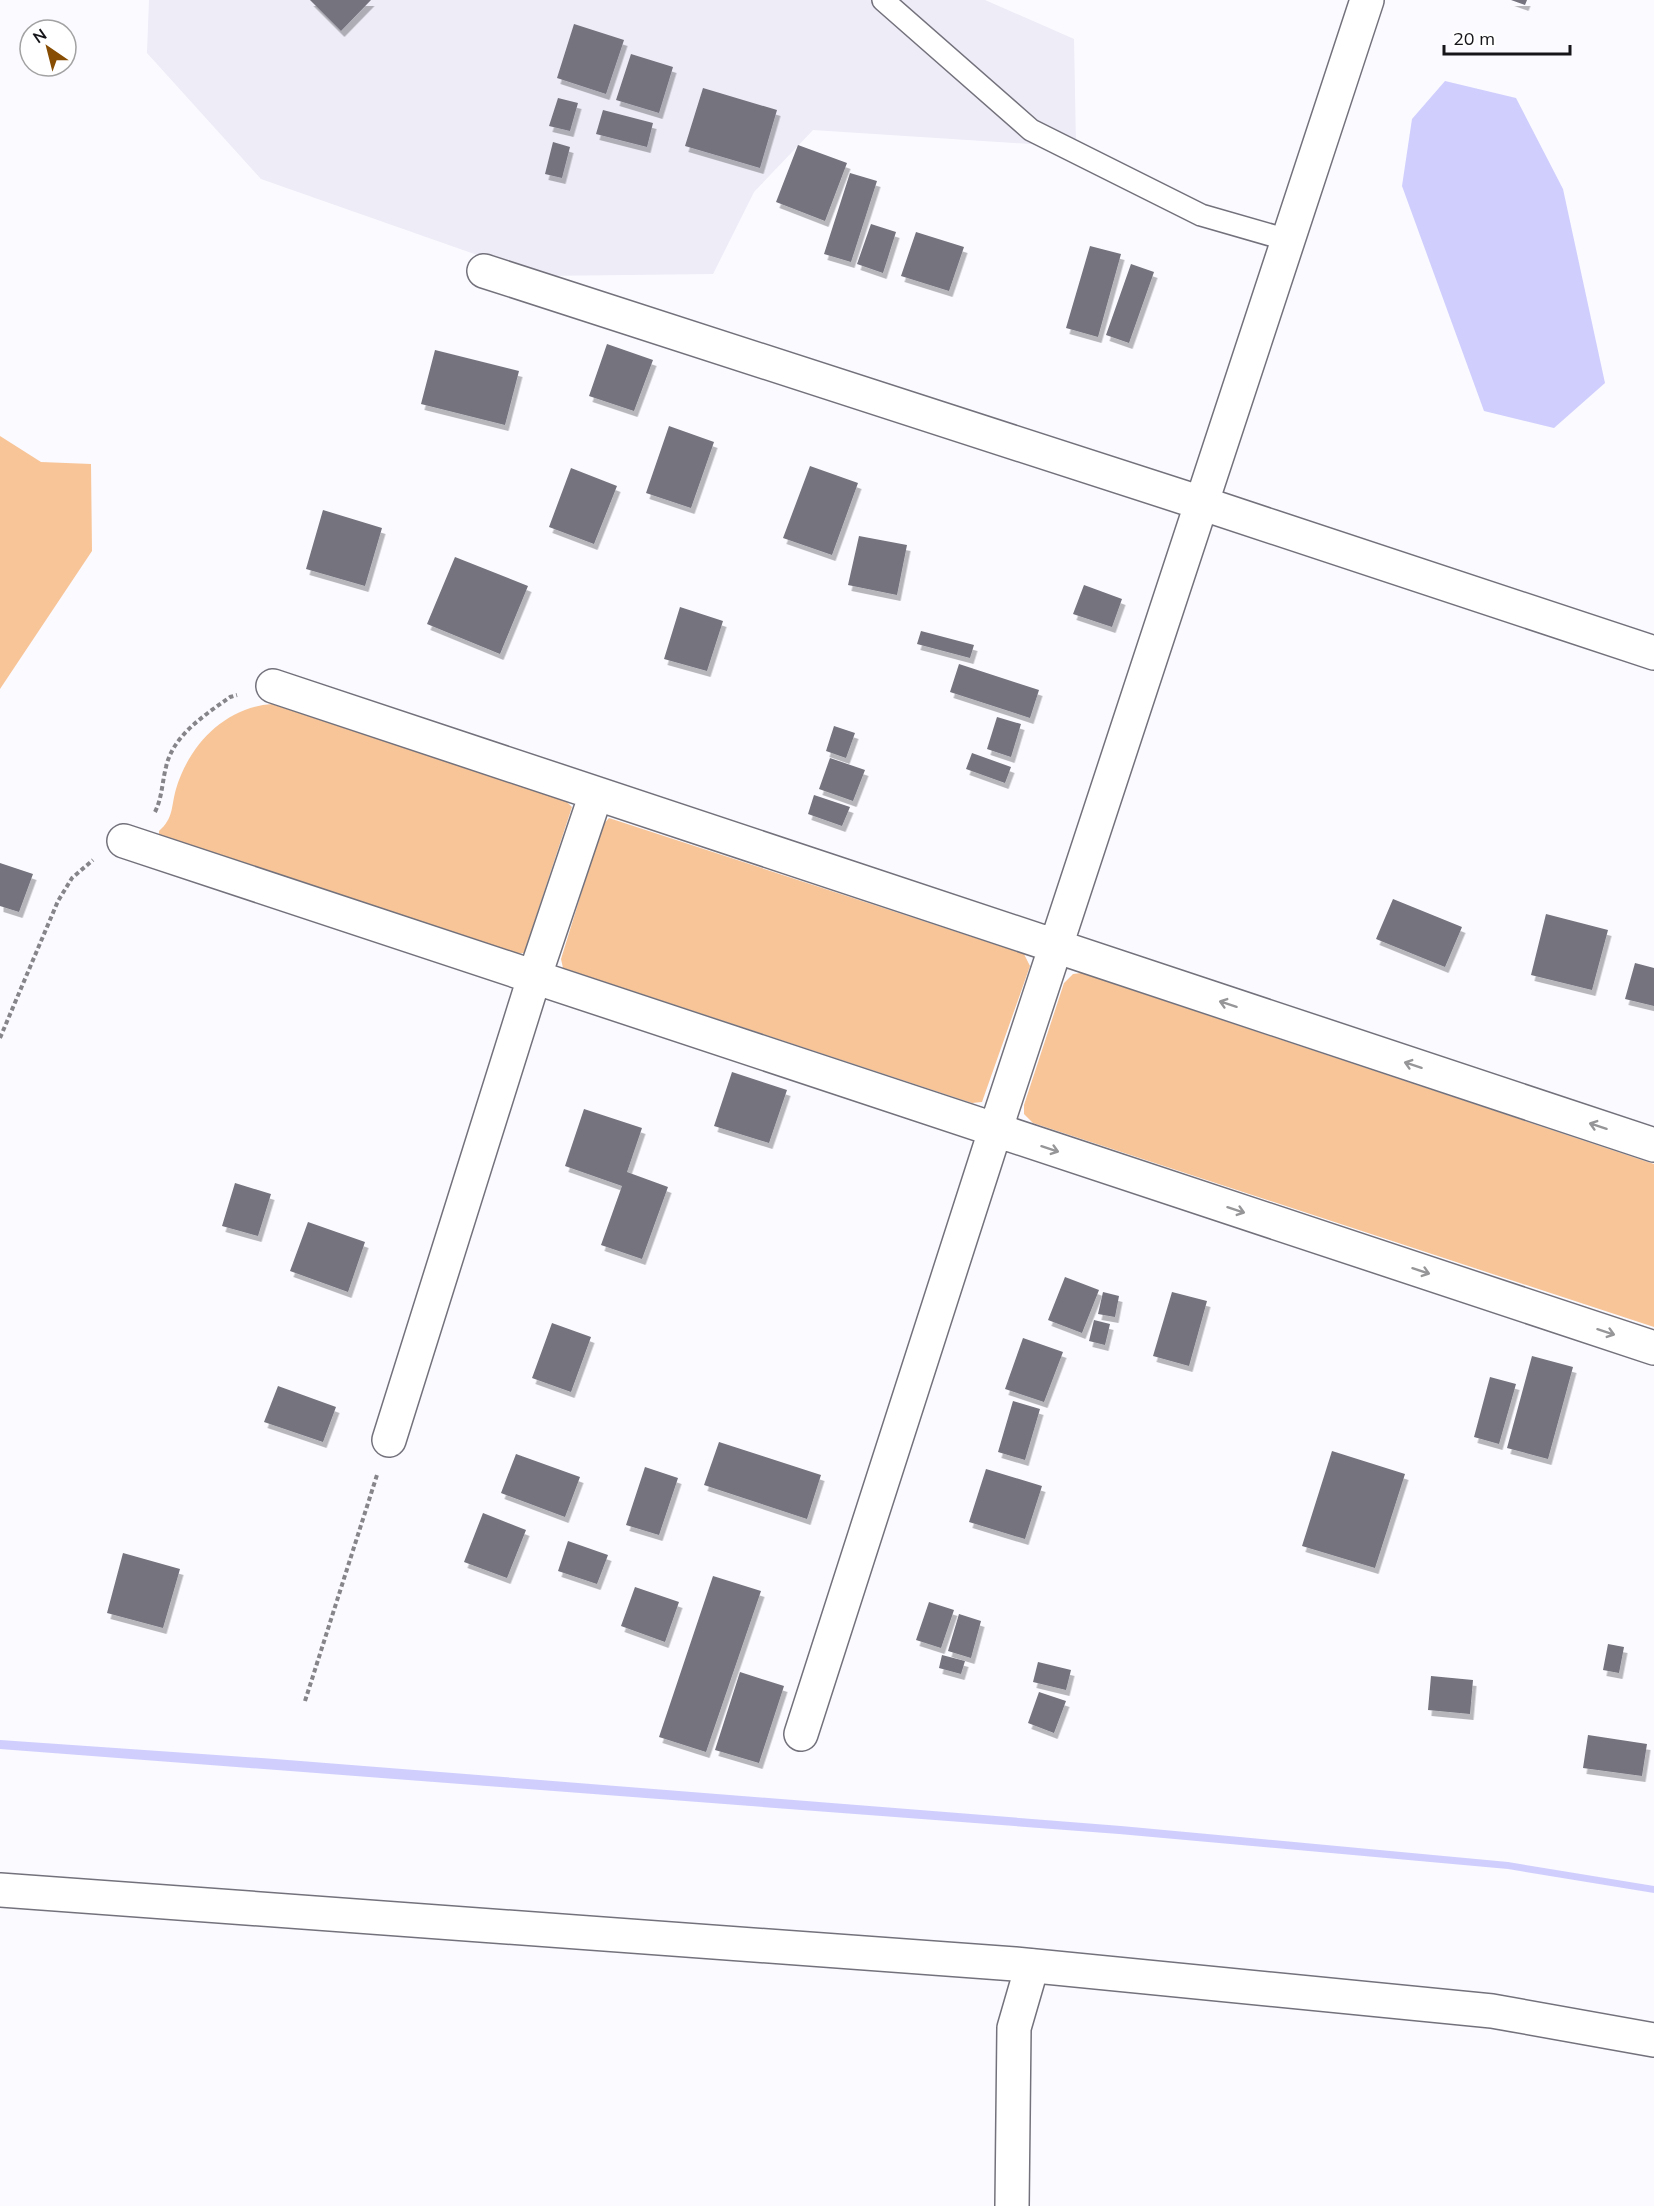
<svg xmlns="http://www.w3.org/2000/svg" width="1654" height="2206" viewBox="0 0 1654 2206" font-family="Mulish,sans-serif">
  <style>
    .built { fill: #edecf7 }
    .green { fill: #f8c598 }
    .water { fill: #d0cefd }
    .building { fill: #74737e; filter: url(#shadow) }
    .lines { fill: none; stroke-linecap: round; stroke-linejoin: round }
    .service-casing { stroke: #73727c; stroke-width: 24 }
    .minor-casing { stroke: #73727c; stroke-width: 36 }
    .tertiary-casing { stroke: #73727c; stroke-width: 36 }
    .path { stroke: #86868a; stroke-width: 4; stroke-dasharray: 4.5 3; stroke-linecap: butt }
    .service { stroke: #fff; stroke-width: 21 }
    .minor { stroke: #fff; stroke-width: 33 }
    .tertiary { stroke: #fff; stroke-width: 33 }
    .oneway { stroke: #969698 }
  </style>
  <defs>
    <filter id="shadow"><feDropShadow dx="3.5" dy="6" stdDeviation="0" flood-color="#0004"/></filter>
  </defs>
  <rect width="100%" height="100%" fill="#fafaff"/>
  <path class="built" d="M149,0H985L1074,39L1076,147L813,130L754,192L713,274L537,276L261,179L147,53Z"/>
  <path class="green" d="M0,436L41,462L91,464L92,551L0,689Z
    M272,704L566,801L572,807L524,953L515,954L159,836V831C174,818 171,806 176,789C189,745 225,707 272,704Z
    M609,818L1024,954L1030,966L982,1102L972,1103L563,968L561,959L602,826Z
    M1081,973L1654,1164V1327L1033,1123L1024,1114V1105L1064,983L1073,974Z"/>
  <path class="water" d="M1445,81L1516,98L1563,189L1605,383L1554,428L1484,411L1402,186L1412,119Z
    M0,1740L275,1759L1121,1826L1508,1862L1654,1886V1893L1508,1869L1119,1834L0,1749Z"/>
  <path class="building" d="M310,0H371L341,31Z
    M1511,0H1527L1525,5Z
    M574,24L624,40L606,94L557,78Z
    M631,54L673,67L659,113L616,100Z
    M703,88L777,110L760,168L685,146Z
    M558,98L578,103L570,131L549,126Z
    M603,110L653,123L647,147L596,134Z
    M553,142L570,147L562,178L545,174Z
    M798,145L847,163L825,221L776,202Z
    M850,173L877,181L851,262L824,254Z
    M871,224L896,232L883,273L857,264Z
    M916,232L964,247L949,291L901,276Z
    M1090,246L1121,254L1098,337L1066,328Z
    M1131,264L1154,272L1129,343L1106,335Z
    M607,344L653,360L634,411L589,396Z
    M435,350L519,371L505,425L421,404Z
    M669,426L714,442L691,508L646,493Z
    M810,466L858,483L832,555L783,538Z
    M571,468L617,486L594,544L549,527Z
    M323,510L382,528L365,586L306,569Z
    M859,536L907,545L897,595L848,585Z
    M455,557L528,586L500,654L427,624Z
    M1084,585L1122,599L1112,627L1073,614Z
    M680,607L723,621L707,671L664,659Z
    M921,631L974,645L970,658L917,644Z
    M959,664L1039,690L1030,718L950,692Z
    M997,717L1021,724L1011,757L987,749Z
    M834,726L855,733L846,758L826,751Z
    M972,753L1011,767L1005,783L966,769Z
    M830,758L865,770L853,801L819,789Z
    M814,795L850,807L842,826L808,814Z
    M0,863L33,874L19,912L0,906Z
    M1393,899L1462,927L1445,967L1376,939Z
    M1546,914L1608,930L1592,990L1531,975Z
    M1635,963L1654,968V1006L1625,999Z
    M732,1072L787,1090L769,1143L714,1126Z
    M584,1109L642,1128L627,1172L668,1187L642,1259L601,1245L622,1186L565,1166Z
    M235,1183L271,1194L258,1236L222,1226Z
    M308,1222L365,1242L348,1292L290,1271Z
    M1065,1277L1099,1290L1082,1333L1048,1320Z
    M1103,1292L1119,1296L1115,1317L1098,1314Z
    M1172,1292L1207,1301L1189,1366L1153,1356Z
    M1094,1320L1110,1324L1105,1345L1089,1341Z
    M552,1323L591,1337L571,1392L532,1378Z
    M1023,1338L1063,1352L1044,1402L1005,1389Z
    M1532,1356L1573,1367L1548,1459L1507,1448Z
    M1490,1377L1516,1384L1499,1444L1474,1437Z
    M278,1386L336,1407L323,1442L264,1422Z
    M1013,1401L1040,1409L1025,1460L998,1452Z
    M719,1442L821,1475L807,1519L704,1485Z
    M1332,1451L1405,1474L1375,1568L1302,1546Z
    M516,1454L580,1477L565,1517L501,1493Z
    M645,1467L678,1478L659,1535L626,1525Z
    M986,1469L1042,1486L1025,1539L969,1522Z
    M483,1513L526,1530L507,1578L464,1562Z
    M568,1541L608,1555L597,1584L558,1571Z
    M123,1553L180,1569L163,1628L107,1613Z
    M713,1576L761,1591L706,1752L659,1737Z
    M635,1587L679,1602L665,1642L621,1626Z
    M929,1602L954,1610L941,1648L916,1640Z
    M959,1614L981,1621L971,1658L948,1651Z
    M1608,1644L1624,1647L1619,1673L1603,1670Z
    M942,1655L965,1661L961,1674L939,1668Z
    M1038,1662L1071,1670L1066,1690L1033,1682Z
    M740,1672L784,1686L759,1763L715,1750Z
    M1431,1676L1473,1680L1470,1714L1428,1710Z
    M1039,1692L1066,1701L1054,1733L1028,1723Z
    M1588,1735L1647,1744L1642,1776L1583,1768Z"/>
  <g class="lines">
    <g class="service-casing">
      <path id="service" d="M883,0L1031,130L1201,215L1288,240"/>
    </g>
    <g class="minor-casing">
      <path id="minor" d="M484,271L1201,503L1654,653
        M273,686L1654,1145
        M124,841L1654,1348
        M389,1440L534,978L596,794
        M801,1734L995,1131L1367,0
        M1012,2206L1014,2028L1032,1966"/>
    </g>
    <g class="tertiary-casing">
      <path id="tertiary" d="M0,1890L1015,1964L1492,2011L1654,2040"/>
    </g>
    <path class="path" d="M155,812C162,798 162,783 166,767C173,735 205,715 230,697L237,695
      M0,1038L58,901L72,878L93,860
      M305,1701L377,1475"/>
    <use href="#service" class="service"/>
    <use href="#minor" class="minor"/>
    <use href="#tertiary" class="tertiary"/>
  </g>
  <defs><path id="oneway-shaft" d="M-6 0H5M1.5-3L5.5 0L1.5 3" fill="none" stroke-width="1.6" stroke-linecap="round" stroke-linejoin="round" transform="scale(1.5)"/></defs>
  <g class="oneway">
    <use href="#oneway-shaft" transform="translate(1228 1004) rotate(-162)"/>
    <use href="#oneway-shaft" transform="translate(1413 1065) rotate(-162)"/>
    <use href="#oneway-shaft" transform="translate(1598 1126) rotate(-162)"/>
    <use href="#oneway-shaft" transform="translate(1050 1149) rotate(18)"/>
    <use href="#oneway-shaft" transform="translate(1236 1210) rotate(18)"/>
    <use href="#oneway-shaft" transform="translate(1421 1271) rotate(18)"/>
    <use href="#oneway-shaft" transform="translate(1606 1332) rotate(18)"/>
  </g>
  <g transform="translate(48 48) rotate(325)"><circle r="28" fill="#ffffff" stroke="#a2a2a3" stroke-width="1.5"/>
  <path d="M0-4.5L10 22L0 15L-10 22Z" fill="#874d02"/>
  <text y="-9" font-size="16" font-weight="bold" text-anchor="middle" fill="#16161a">N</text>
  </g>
  <path d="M1444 45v9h126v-9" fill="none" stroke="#16161a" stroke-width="3"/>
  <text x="1453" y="45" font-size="18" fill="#16161a" stroke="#ffffff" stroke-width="4.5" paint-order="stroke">20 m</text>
</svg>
